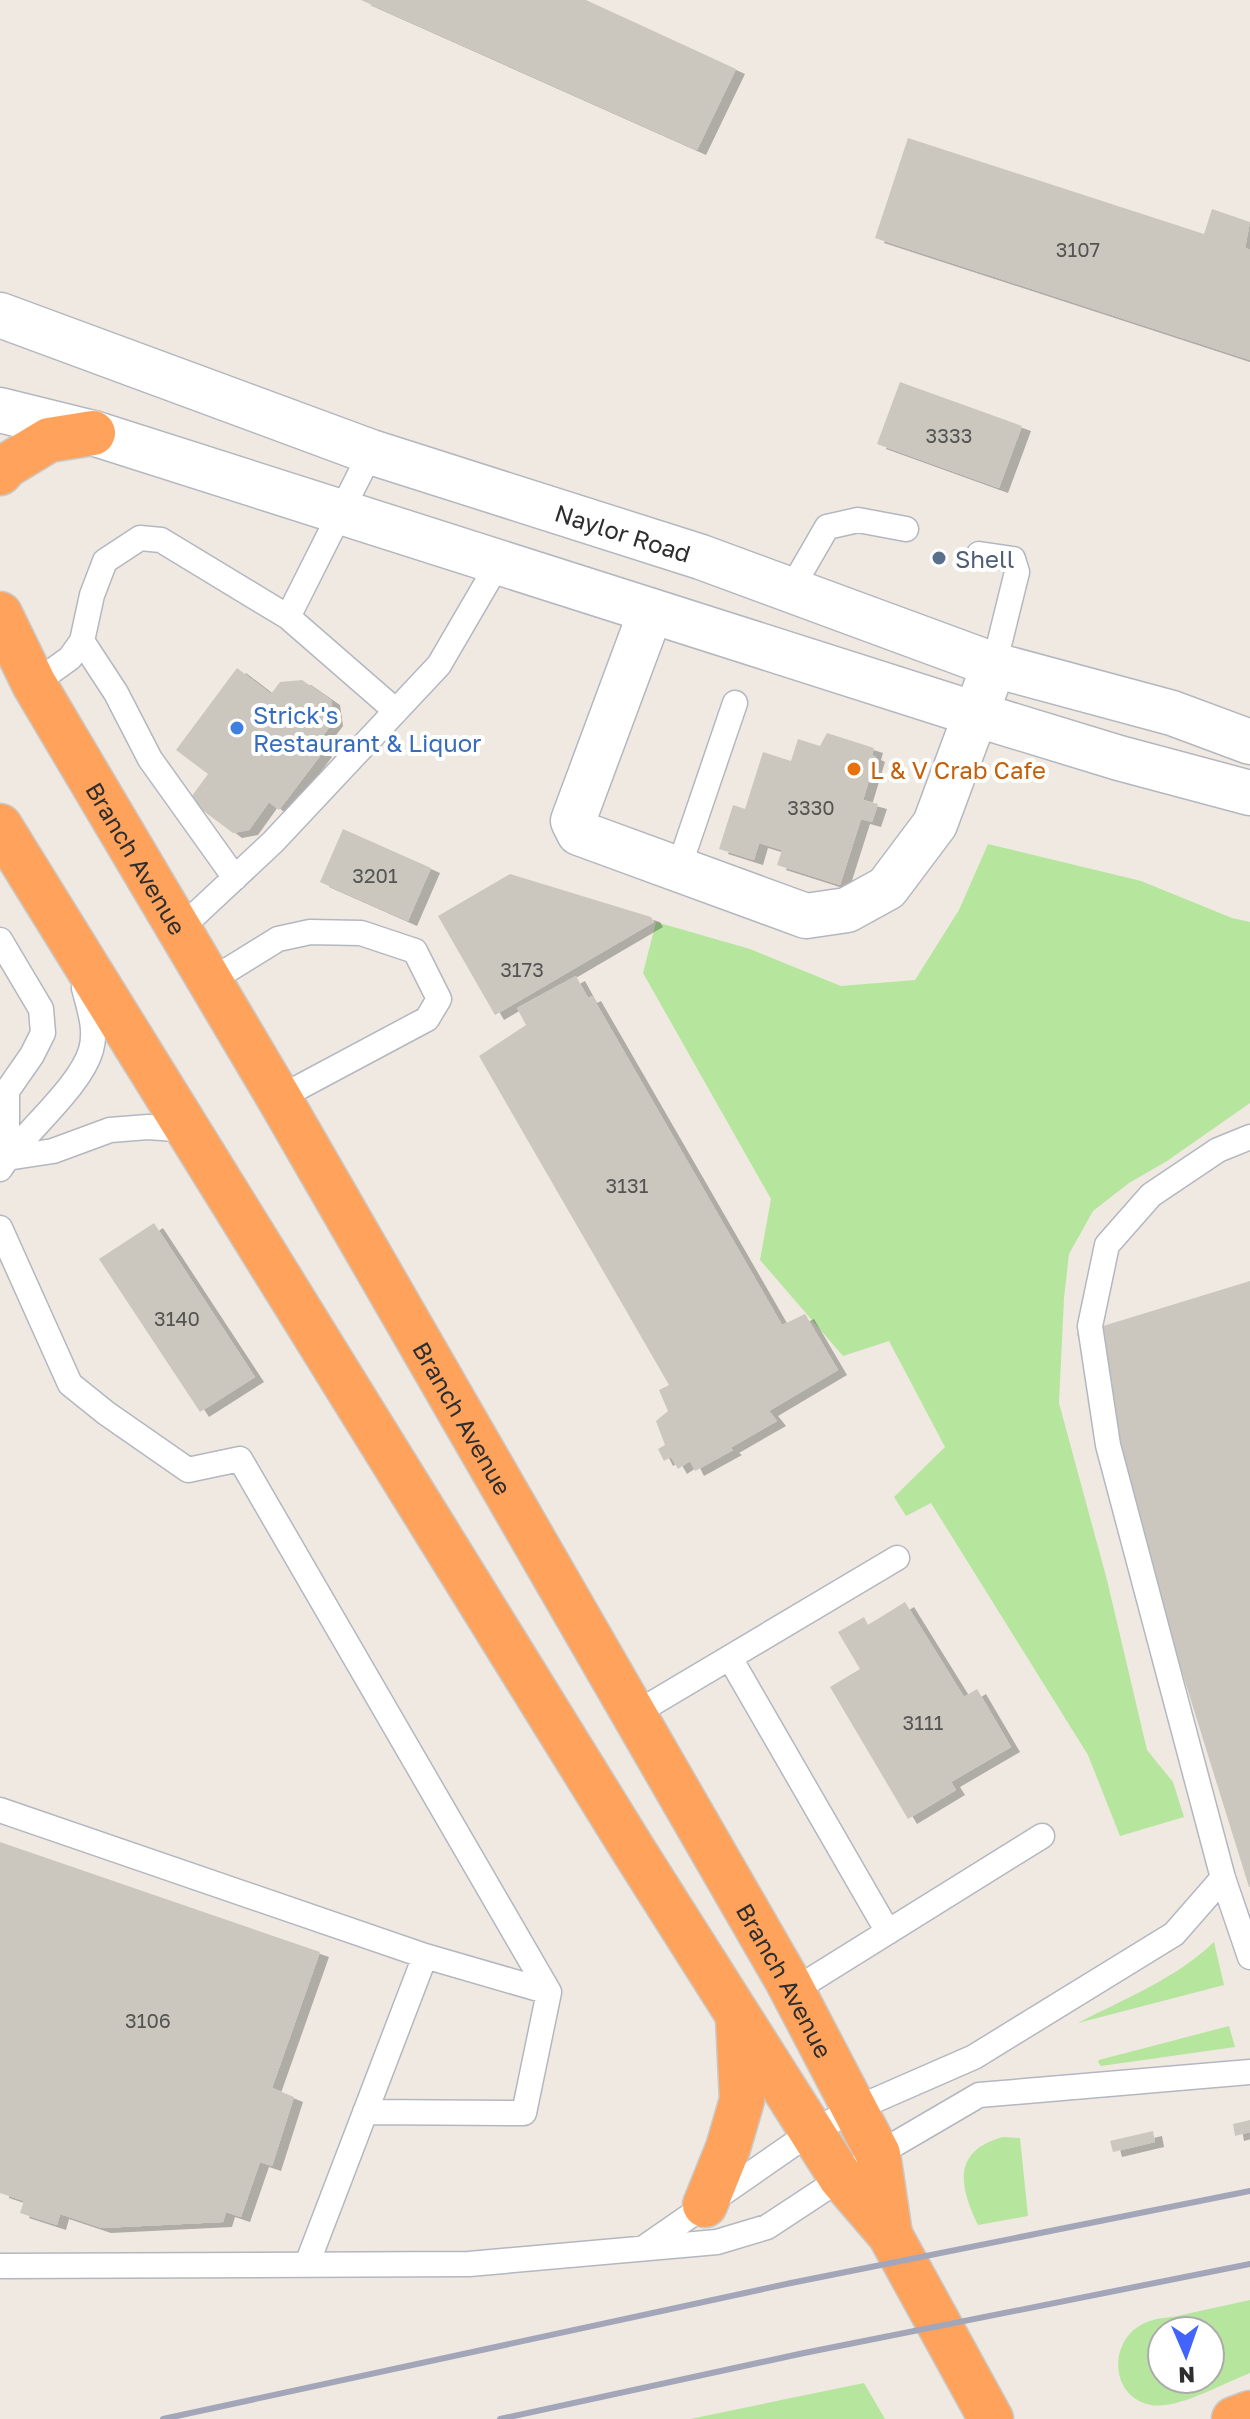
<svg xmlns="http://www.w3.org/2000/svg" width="1250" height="2419" viewBox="0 0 1250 2419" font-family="'Golos Text',sans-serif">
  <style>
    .green { fill: #b6e59e; fill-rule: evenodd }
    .building { fill: #cbc7bf; filter: url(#shadow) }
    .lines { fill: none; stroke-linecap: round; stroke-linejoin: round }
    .lane-casing { stroke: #b4b7c1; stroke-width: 27 }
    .street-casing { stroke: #b4b7c1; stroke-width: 47 }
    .secondary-casing { stroke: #b4b7c1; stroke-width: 47 }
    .highway-casing { stroke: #c9c9c9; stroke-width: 47 }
    .lane { stroke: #fff; stroke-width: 24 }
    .street { stroke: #fff; stroke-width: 44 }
    .secondary { stroke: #fff; stroke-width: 44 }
    .highway { stroke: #ffa35c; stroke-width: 44 }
    .rail { stroke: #a3a6b8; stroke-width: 6 }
    .service-dot { fill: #5c6f8a; stroke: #fff; stroke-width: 3 }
    .shop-dot { fill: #3f7fe0; stroke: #fff; stroke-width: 3 }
    .food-dot { fill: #e8710a; stroke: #fff; stroke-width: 3 }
    .labels { text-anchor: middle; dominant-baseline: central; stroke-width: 8; stroke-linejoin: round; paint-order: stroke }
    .number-label { font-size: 20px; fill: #555452 }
    .street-label { font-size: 24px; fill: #2e2e2e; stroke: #fff }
    .service-label { font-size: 24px; fill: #4e5e75; stroke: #fff; text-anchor: start }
    .shop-label { font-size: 24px; fill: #366cbe; stroke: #fff; text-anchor: start }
    .food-label { font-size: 24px; fill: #c56008; stroke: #fff; text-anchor: start }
  </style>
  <defs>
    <filter id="shadow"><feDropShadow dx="9" dy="5" stdDeviation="0" flood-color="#0004"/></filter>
  </defs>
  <rect width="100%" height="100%" fill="#efe9e1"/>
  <path class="green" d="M988,844L1141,881L1232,918L1250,922V1103L1167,1161L1129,1183L1093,1211L1069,1254L1064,1298L1059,1403L1107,1580L1147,1750L1173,1782L1184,1817L1120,1836L1088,1755L931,1503L906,1516L894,1497L945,1447L889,1341L843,1356L760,1260L771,1199L643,973L656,922L750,949L841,986L915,980L959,910Z
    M1214,1942L1224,1985L1078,2023C1124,1999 1177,1978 1214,1942Z
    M1229,2026L1235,2047L1101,2066L1098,2062L1099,2060Z
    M1003,2137L1020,2138L1028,2216L978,2225C959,2186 952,2151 1003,2137Z
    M1250,2300V2373C1224,2383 1177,2410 1151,2405C1108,2397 1108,2337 1147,2322C1156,2318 1167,2318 1177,2316C1201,2311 1226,2305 1250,2300ZM1162,2331H1210V2379H1162Z
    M864,2383L885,2419H690Z"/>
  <path class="building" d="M361,0H586L736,69L697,150Z
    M908,138L1204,234L1212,209L1250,222L1245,248L1250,250V360L875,238Z
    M900,382L1022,426L999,488L877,444Z
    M237,668L271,694L280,682L302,680L331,700L334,721L315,746L323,752L279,810L269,802L249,830L233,833L189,800L208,774L176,750Z
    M827,733L874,748L872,755L876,757L863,800L878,804L872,822L861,819L840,885L777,865L782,850L759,843L754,860L719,849L733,805L745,809L763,752L791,761L798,739L820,746Z
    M343,829L431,868L408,921L320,882Z
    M510,874L651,917L654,922L495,1015L438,916Z
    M576,976L588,998L592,996L782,1325L805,1314L838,1370L769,1411L777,1421L730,1448L733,1450L695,1471L690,1461L678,1469L671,1457L664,1461L658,1449L665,1445L656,1421L668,1411L659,1390L669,1385L479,1056L526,1025L517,1008Z
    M154,1223L255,1377L200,1412L99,1259Z
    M1250,1281V1887H1249L1077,1334Z
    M905,1602L964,1697L977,1689L1011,1747L951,1782L956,1790L908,1819L830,1687L860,1669L838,1632L864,1617L868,1625Z
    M0,1842L320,1952L272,2088L294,2097L272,2166L260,2162L241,2217L226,2212L223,2222L102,2228L60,2214L57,2225L20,2213L24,2201L0,2193Z
    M1250,2120V2132L1235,2136L1233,2124Z
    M1153,2131L1155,2142L1113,2152L1110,2141Z"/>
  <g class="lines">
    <g class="lane-casing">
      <path id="lane" d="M371,452L288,617L396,711
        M979,554L1013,559L1017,572L994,665
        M790,591L827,527L858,520L906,529
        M82,641L116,693L150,759L235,878
        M34,684L70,658L82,641L92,595L105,561L140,538L161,540L288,617
        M678,870L735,703
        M180,929L273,842L439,665L499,562
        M0,940L41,1009L43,1033L32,1055L7,1091V1158
        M210,981L278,939L310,932L361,933L415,951L439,999L427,1019L279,1098
        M1250,1137L1218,1150L1151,1195L1107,1245L1090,1326L1108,1445L1223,1878L1250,1957
        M7,1158L53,1151L110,1130L148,1127L189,1130
        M0,1169C23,1133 80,1088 91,1050C97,1029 89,1008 84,988
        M0,1228L70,1384L106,1413L188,1470L240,1459L549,1992L524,2113L365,2112
        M730,1658L888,1932
        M633,1715L897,1558
        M0,1810L425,1956L549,1992
        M793,1991L1042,1836
        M645,2247L811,2132L855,2109L974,2057L1174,1934L1223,1878
        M307,2264L425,1956
        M0,2266L469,2264L717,2242L767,2227L878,2154L979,2095L1250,2072"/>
    </g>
    <g class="street-casing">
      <path id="street" d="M651,611L573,821L579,833L806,916L847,910L887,888L935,824L994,665"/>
    </g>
    <g class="secondary-casing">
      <g id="secondary">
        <path id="s1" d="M0,315L371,452L701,557L994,665L1172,713L1250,742"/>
        <path d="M0,410L93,433L975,714L1119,758L1250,793"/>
      </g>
    </g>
    <g class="highway-casing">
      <g id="highway">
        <path d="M0,473L6,466L49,440L93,433"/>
        <path id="s2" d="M0,614L34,684L279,1098L787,1980L878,2154L890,2235"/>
        <path d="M0,826L634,1851L841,2178L890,2235L991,2419"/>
        <path d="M705,2205L728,2148L742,2100L738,2018"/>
        <path d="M1234,2419L1250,2413"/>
      </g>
    </g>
    <use href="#lane" class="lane"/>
    <use href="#street" class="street"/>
    <use href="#secondary" class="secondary"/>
    <use href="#highway" class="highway"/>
    <path class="rail" d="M163,2419L791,2283L1250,2191
      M500,2419L804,2353L1250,2264"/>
  </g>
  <circle class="service-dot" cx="939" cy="558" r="8"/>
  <circle class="shop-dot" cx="237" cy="728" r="8"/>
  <circle class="food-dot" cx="854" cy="769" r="8"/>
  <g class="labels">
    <g class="number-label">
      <text x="1078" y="249">3107</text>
      <text x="949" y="435">3333</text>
      <text x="811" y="807">3330</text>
      <text x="375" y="875">3201</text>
      <text x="522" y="969">3173</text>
      <text x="627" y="1185">3131</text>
      <text x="177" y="1318">3140</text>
      <text x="923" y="1722">3111</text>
      <text x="148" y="2020">3106</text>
    </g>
    <g class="street-label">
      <text stroke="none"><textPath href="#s1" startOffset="660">Naylor Road</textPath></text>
      <text stroke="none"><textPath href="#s2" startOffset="280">Branch Avenue</textPath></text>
      <text stroke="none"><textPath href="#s2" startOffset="928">Branch Avenue</textPath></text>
      <text stroke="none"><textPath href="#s2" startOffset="1576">Branch Avenue</textPath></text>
    </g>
    <g class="service-label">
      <text x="955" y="558">Shell</text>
    </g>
    <g class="shop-label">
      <text x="253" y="714">Strick's<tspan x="253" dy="28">Restaurant &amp; Liquor</tspan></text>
    </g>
    <g class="food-label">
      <text x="870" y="769">L &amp; V Crab Cafe</text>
    </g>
  </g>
  <g transform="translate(1186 2355) rotate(178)"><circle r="38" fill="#ffffff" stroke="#ababab" stroke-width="2"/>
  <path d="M0-6L14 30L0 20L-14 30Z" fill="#4264fb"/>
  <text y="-12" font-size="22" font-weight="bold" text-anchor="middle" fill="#2e2e2e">N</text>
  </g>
</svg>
